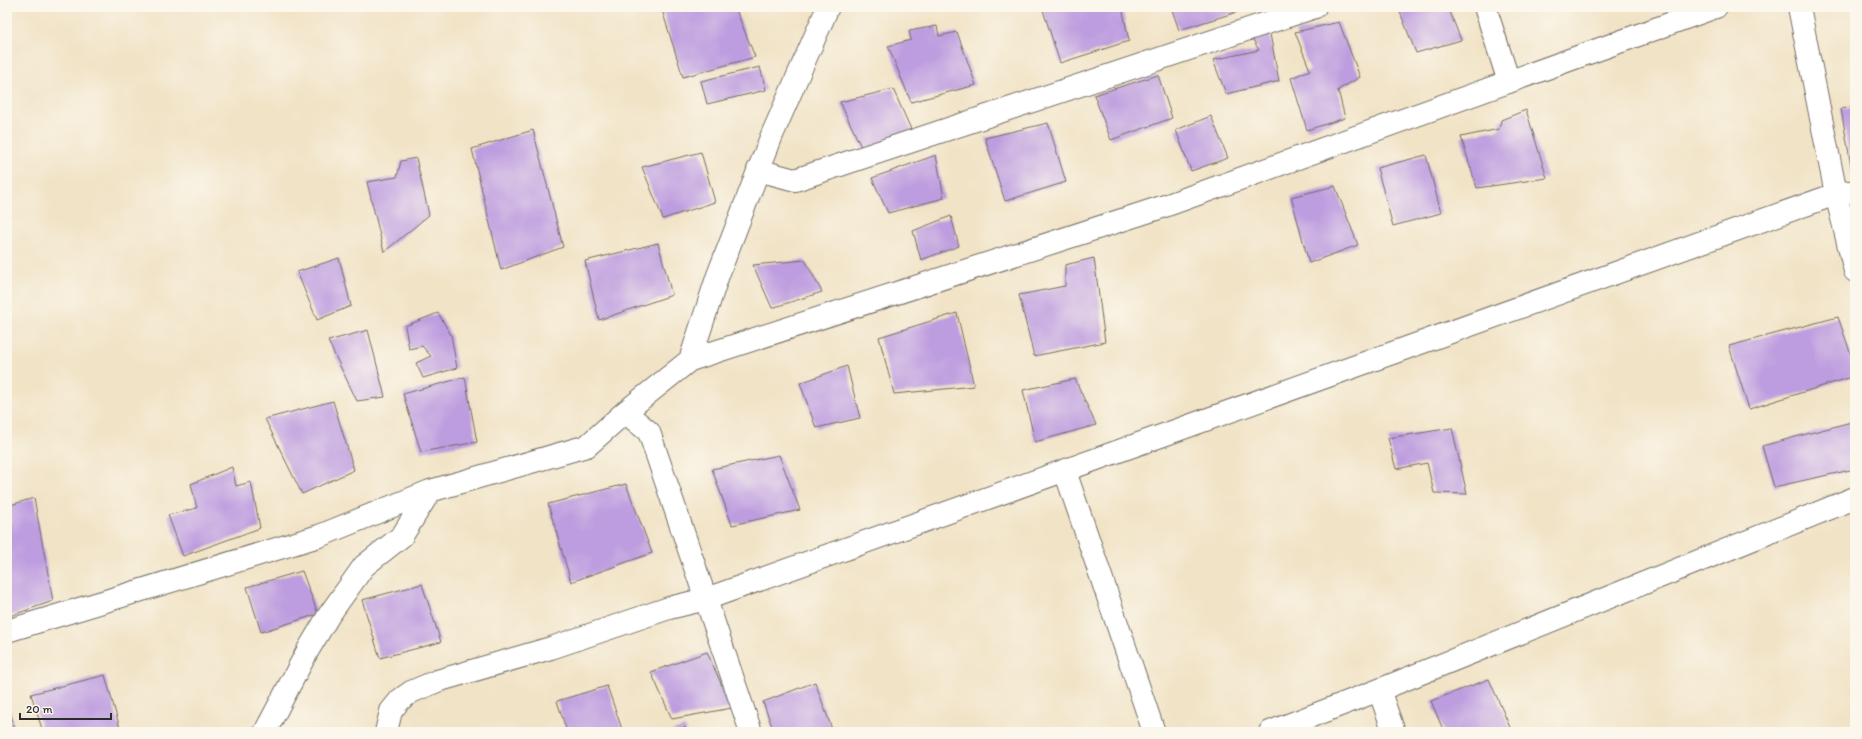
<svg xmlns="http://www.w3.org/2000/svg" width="1862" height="739" viewBox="0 0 1862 739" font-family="Itim,sans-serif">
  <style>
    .building { fill: #bd9cdf }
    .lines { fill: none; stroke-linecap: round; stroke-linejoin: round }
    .minor-casing { stroke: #706b61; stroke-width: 24 }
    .minor { stroke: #fff; stroke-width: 22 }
  </style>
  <rect width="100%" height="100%" fill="#fbf7ec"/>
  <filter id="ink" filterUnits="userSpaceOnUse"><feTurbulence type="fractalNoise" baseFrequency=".025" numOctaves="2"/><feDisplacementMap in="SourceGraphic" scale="8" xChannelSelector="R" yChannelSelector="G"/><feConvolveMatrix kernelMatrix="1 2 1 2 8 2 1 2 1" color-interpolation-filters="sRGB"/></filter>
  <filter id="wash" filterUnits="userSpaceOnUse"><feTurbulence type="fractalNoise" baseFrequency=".012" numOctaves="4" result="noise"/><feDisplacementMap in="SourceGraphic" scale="16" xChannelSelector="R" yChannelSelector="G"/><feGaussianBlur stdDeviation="0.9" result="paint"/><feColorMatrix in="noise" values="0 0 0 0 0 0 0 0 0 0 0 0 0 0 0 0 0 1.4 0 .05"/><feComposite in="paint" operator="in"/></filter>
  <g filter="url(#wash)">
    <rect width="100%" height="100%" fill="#f1e3c6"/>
    <g id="blocks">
      <path class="building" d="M661,7H735L755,57L683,77Z
        M1042,7H1122L1129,41L1060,63Z
        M1171,7H1238L1240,11L1179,30Z
        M1398,7H1448L1461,40L1416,53Z
        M1339,22L1360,77L1338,90L1345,118L1307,130L1291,78L1310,70L1295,32Z
        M937,26L939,36L957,32L976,85L911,102L888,46L911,40L909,31Z
        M1270,34L1279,81L1226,94L1213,60L1259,50L1252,38Z
        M760,67L766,90L707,104L701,81Z
        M1158,75L1172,118L1111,140L1094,95Z
        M893,89L914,136L862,149L840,102Z
        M1855,106V170L1852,171L1841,109Z
        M1526,110L1547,178L1477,188L1461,137L1499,129L1501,120Z
        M1211,116L1228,158L1191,171L1176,130Z
        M1048,123L1066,182L1005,201L985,138Z
        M533,130L563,247L501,270L472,149Z
        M701,152L715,202L663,219L642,167Z
        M936,155L944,198L888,213L872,178Z
        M1426,155L1441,213L1393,226L1377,168Z
        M416,158L429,215L384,252L367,182L397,177L401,161Z
        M1335,186L1358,245L1309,263L1291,197Z
        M951,216L959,246L921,260L913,231Z
        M658,243L672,295L599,320L585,261Z
        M339,258L351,306L317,320L297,272Z
        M1094,258L1105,342L1034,356L1019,295L1065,286V265Z
        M805,260L822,292L772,308L753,265Z
        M438,313L451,335L457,368L423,378L416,363L431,356L422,346L409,349L405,326Z
        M957,313L974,386L894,394L879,337Z
        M1838,317L1855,366V376L1749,409L1729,346Z
        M368,330L385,397L357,401L328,341Z
        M847,366L860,418L816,428L800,383Z
        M465,377L477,442L421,452L403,394Z
        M1075,379L1096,425L1035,442L1023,390Z
        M333,401L354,470L302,494L265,419Z
        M1855,421V469L1774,487L1762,446Z
        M1452,428L1467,494L1434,493L1427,463L1396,469L1388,438Z
        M779,455L800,510L732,525L712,469Z
        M232,467L236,486L251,482L260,528L183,556L168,515L197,508L191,484Z
        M626,484L652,553L571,582L548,504Z
        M34,498L53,601L7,617V522L11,521L7,515V506Z
        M302,571L318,614L261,632L247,587Z
        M422,584L441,642L380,658L362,600Z
        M707,652L732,708L672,719L651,672Z
        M105,675L121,732H43L31,694Z
        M1489,679L1512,732H1444L1431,701Z
        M815,682L833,732H774L763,702Z
        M607,686L623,732H567L557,701Z
        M7,701L16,732H7Z
        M685,727L687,732H670Z"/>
    </g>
  </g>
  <g filter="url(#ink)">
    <use href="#blocks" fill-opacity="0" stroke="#706b61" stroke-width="1"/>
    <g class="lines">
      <g class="minor-casing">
        <path id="minor" d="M1485,7L1509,82
          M1799,7L1836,194L1855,271
          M758,170L795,180L1315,7
          M690,360L718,275L772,135L828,7
          M625,412L649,432L751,732
          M1065,471L1154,732
          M7,631L319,536L430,491L587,446L625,412L690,360L1162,207L1716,7
          M1379,690L1394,732
          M265,732L308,650L329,615L364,566L402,536L430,491
          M386,732L391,711L400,700L411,692L437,681L551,648L669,608L706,599L1836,194L1855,191
          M1270,732L1379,690L1855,498"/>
      </g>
      <use href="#minor" class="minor"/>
    </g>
  </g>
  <rect width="1862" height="739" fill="none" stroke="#fbf7ec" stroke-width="24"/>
  <path d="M20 713v6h91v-6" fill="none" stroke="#2b2b2b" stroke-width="2"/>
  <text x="26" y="713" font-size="12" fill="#2b2b2b" stroke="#fbf7ec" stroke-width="3" paint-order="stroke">20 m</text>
</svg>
